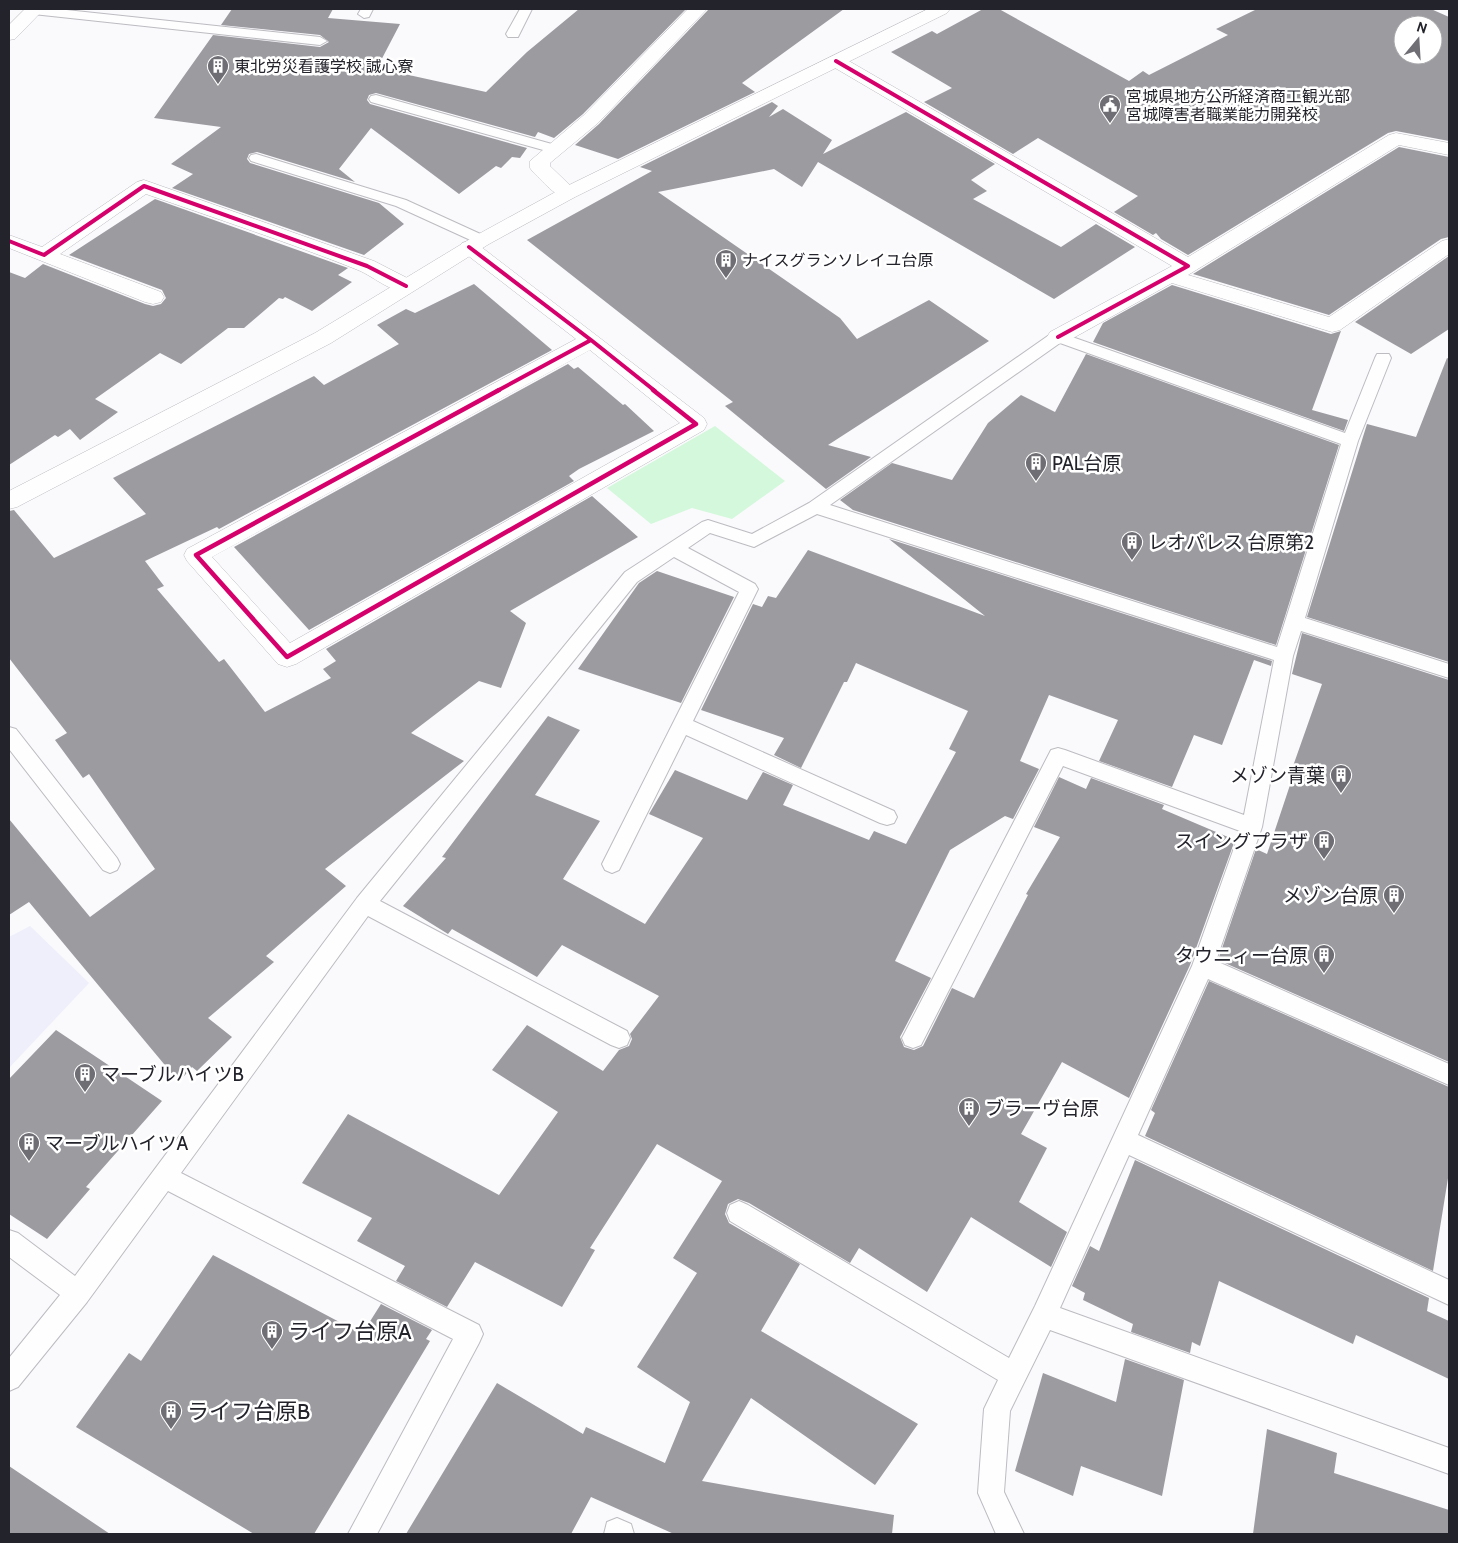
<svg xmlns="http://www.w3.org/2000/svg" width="1458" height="1543" viewBox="0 0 1458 1543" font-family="Cabin,'Noto Sans JP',sans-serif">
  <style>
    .built { fill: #eeeffa }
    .green { fill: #d4f8db }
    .building { fill: #9b9ba0; fill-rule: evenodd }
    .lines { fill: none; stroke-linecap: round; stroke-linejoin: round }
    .lane-casing { stroke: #bcbcc1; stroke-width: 2 }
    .street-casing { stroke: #bcbcc1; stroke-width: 1 }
    .secondary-casing { stroke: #bcbcc1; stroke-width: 1 }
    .lane { fill: #fefeff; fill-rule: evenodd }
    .street { fill: #fefeff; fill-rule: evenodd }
    .secondary { fill: #fefeff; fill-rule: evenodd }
    .cycleway-far1-casing { stroke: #fff; stroke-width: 6 }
    .cycleway-casing { stroke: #fff; stroke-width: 8 }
    .cycleway-far1 { stroke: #d6006c; stroke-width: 4 }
    .cycleway { stroke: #d6006c; stroke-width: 4.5 }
    .labels { text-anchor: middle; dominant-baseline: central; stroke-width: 5; stroke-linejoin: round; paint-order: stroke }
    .far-poi-label { font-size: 16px; fill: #23232b; stroke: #fff; text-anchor: start }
    .poi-label { font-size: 19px; fill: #23232b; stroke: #fff; text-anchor: start }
    .near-poi-label { font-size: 22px; fill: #23232b; stroke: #fff; text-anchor: start }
  </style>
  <rect width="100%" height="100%" fill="#fafafd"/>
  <path class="built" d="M30,926L89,983L9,1068V937Z"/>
  <path class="green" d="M715,426L785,481L732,519L692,508L651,524L607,488Z"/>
  <path class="building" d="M232,9H333L328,18L400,24L377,68L486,92L527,52L579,9H686L583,114L554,138L538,132L535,137L376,93L369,95L367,100L370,104L527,148L520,158L512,157L501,168L496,166L459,194L371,128L339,169L355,182L257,152L249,154L247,159L250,163L379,203L404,224L364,255L172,188L193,174L171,164L221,127L154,118L213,35L320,47L329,42L320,35L221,25Z
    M709,9H844L742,83L755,92L618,159L575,145L599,124Z
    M983,9H999L1129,81L1143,71L1149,75L1228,35L1216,29L1257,9H1431L1449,17V141L1396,131L1388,133L1188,255L1161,239L1156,233L1153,235L1114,212L1138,196L1038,138L1013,154L924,102L952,88L891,52L932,31L937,34ZM1403,25H1433V55H1403Z
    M772,102L778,106L769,117L783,109L832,140L823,154L906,112L995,164L971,180L987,191L973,199L1061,247L1096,224L1135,247L1054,299L818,162L802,187L774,169L658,192L840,318L857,339L929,300L989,341L828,445L871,457L826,489L725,406L733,402L527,240L652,171L640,167Z
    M1399,147L1449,157V237L1441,239L1329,315L1193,274Z
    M155,199L348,268L338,275L352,282L312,311L285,297L283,299L279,298L244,328H228L181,364L160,353L95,399L118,412L80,440L70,429L58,437L55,435L9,465V272L25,278L43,264L145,304L153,306L161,304L166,298L162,290L69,255Z
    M1449,256V329L1411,354L1355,322Z
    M474,284L552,350L219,529L217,527L145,561L164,586L157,589L219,662L224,659L265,712L331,678L323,669L336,661L326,649L592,496L638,537L510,611L526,623L501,688L479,681L411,733L464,761L325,869L346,886L266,956L274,962L208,1018L232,1037L197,1071L192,1067L179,1082L29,902L9,915V819L90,917L155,869L89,774L83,778L55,740L67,733L9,658V511L14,510L54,558L146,514L113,478L314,376L324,385L399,344L377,325L406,309L415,313Z
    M1172,285L1331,334L1341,331L1312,410L1348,420L1344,431L1093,342L1103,323Z
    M1086,354L1339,445L1276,645L853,510L840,500L892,463L952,480L988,423L1021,395L1055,412Z
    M1447,358L1449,359V662L1307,617L1367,424L1416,437Z
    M568,364L574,369L578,367L623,405L625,404L654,431L579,469L569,476L574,481L309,630L234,547Z
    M889,539L1272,661L1271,666L1254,660L1222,745L1194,735L1172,787L1099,761L1118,720L1049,695L1020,761L1039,769L1013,819L1005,816L950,850L895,961L931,978L900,1037L904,1047L914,1050L923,1046L952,988L974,998L1028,895L1026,894L1060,837L1034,827L1059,777L1086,789L1091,778L1164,805L1162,809L1235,840L1190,965L1129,1098L1062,1062L1021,1134L1047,1148L1019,1202L1067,1232L1051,1267L971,1217L927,1292L859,1248L850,1263L749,1203L738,1199L728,1204L725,1214L729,1223L800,1264L761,1331L918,1424L875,1485L751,1398L702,1481L894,1515L892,1534H674L591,1497L571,1534H406L497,1383L583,1434L586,1427L665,1463L690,1402L637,1367L697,1273L673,1258L722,1181L657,1144L590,1248L595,1250L562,1307L475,1262L447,1307L396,1281L405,1266L357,1241L372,1218L302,1183L348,1114L499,1195L558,1112L492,1070L527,1025L603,1071L619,1050L629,1046L632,1039L630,1034L659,996L562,945L537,977L452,929L448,934L403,906L446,858L442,857L548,716L580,730L535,795L600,821L563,879L645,924L703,838L649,814L675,770L747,800L763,772L793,785L783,805L869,840L874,831L906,844L956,752L949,749L968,711L856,663L847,682H844L801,768L774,755L784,738L701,710L753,604L762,607L768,596L776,598L808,550L985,616Z
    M657,571L734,597L681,703L578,669L639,583Z
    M1302,633L1449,680V1062L1218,960L1256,849L1267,854L1295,770L1292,769L1322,684L1292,674Z
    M1209,981L1449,1087V1172L1433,1271L1145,1136L1155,1113L1151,1110Z
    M56,1030L162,1101L86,1187L90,1189L47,1239L9,1214V1079Z
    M1135,1160L1429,1298L1427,1311L1449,1321V1379L1356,1335L1353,1344L1219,1281L1200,1346L1192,1342L1190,1353L1131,1332L1133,1324L1083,1300L1085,1293L1072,1286L1090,1246L1099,1251Z
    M213,1255L362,1334L381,1304L432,1330L426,1339L430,1341L314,1534H254L76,1427L129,1353L141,1361Z
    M1125,1359L1184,1380L1162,1496L1081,1466L1073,1496L1015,1471L1043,1373L1116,1402Z
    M1267,1429L1337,1453L1334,1473L1449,1510V1534H1253Z
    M9,1466L49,1493L110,1534H9Z"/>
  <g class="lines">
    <g class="lane-casing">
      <path id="lane" d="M27,9H57L320,37L327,41L320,45L33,14L28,13Z
        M361,9H373L369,17L364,18L358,14Z
        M520,9H532L518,37H508L506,34Z
        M376,95L559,146L561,149L554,153L371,102L369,99L371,96Z
        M256,154L406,200L487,237L489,240L487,243H477L396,206L251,161L249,158L251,155Z
        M1058,332L1345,433L1375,358L1377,354H1389L1391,358L1358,441L1305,618L1449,664V678L1301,631L1293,656L1262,827L1216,961L1449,1064V1085L1208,979L1138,1135L1449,1280V1305L1129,1155L1060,1308L1449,1448V1474L1050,1330L1010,1411L1004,1492L1024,1534H996L978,1493L984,1409L998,1380L730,1221L727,1213L730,1205L739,1201L748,1205L1009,1358L1035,1306L1192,966L1240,831L1063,766L921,1045L913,1048L905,1045L902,1038L1051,750L1058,748L1065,750L1244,815L1274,660L817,514L754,547L710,533L688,548L755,584L758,589L693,721L894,811L897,817L894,823L887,825L880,823L686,735L619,870L612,873L605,870L602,864L739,592L674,557L637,582L380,901L627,1031L630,1038L627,1045L619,1048L611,1045L368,916L181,1173L479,1325L483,1334L479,1343L377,1534H348L453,1339L168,1191L87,1302L18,1387L9,1391V1358L60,1295L9,1257V1230L18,1233L75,1276L357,898L625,572L702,522L708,520L752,534L809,503L1052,333ZM1060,343L1341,444L1277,647L830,505Z
        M9,727L16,729L117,858L120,864L117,870L110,873L103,870L9,749Z
        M617,1518L631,1524L634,1534H604L607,1522Z"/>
    </g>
    <g class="street-casing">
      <path id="street" d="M25,9H44L15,39L9,40V25Z
        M688,9H707L598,123L550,163V166L578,193L575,197C558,202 545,183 533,172L530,168V161L584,115Z
        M836,56L842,57L1188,257L1389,135L1396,133L1449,143V155L1399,145L1188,275L1329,317L1442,241L1449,239V254L1340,330L1332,332L1172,283L1066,342L1058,344L1050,342L1047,337L1050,332L1172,266L830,65L827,61L830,57Z
        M144,180L374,261L413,281L417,286L413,291C394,296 375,277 358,270C288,242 217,219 146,194L60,254L161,292L164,297L161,302L153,304L145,302L9,248V235L42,247L137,182Z
        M469,241L476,243L704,418L707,424L704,430L296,664L287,667L278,664L187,561L184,555L187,549L576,339L462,251L459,247L462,243ZM590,350L680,423L290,643L212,557Z"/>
    </g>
    <g class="secondary-casing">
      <path id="secondary" d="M928,9H950L947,13L575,197L489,244L331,343L17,507L9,509V491L315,333L475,236L561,189Z"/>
    </g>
    <use href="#lane" class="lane"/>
    <use href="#street" class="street"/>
    <use href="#secondary" class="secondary"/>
    <g class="cycleway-far1-casing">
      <path id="cycleway-far1" d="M836,61L1188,266L1058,337
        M9,241L44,255L144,186L367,266L406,286
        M469,247L591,340
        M591,340L655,391
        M497,391L591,340"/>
    </g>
    <g class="cycleway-casing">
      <path id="cycleway" d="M499,390L196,555L287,657L696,424L653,390"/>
    </g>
    <use href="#cycleway-far1" class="cycleway-far1"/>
    <use href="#cycleway" class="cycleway"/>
  </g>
  <defs>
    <g id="building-pin" transform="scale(1.125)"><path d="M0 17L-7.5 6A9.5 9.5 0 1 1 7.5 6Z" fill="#6e6e74" stroke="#fff"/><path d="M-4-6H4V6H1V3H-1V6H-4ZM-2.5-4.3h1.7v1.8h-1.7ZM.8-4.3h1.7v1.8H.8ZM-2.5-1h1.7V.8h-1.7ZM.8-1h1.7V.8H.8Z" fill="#fff"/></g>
    <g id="civic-pin" transform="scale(1.125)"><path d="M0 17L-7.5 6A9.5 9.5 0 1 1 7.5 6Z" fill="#6e6e74" stroke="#fff"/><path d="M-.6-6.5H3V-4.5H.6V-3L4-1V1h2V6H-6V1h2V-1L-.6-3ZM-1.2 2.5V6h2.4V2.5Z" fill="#fff"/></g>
  </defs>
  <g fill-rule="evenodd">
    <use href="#building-pin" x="218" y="66"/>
    <use href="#civic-pin" x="1110" y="105"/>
    <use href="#building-pin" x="726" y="260"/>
    <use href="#building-pin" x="1036" y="463"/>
    <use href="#building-pin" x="1132" y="542"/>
    <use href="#building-pin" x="1341" y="775"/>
    <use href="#building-pin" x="1324" y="841"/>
    <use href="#building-pin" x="1394" y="895"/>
    <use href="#building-pin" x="1324" y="955"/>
    <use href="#building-pin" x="85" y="1074"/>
    <use href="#building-pin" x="969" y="1108"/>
    <use href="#building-pin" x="29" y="1143"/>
    <use href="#building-pin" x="272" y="1331"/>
    <use href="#building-pin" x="171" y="1411"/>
  </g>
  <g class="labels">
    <g class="far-poi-label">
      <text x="234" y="66">東北労災看護学校 誠心寮</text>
      <text x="1126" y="96">宮城県地方公所経済商工観光部<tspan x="1126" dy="18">宮城障害者職業能力開発校</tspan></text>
      <text x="742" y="260">ナイスグランソレイユ台原</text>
    </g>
    <g class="poi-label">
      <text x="1052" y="463">PAL台原</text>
      <text x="1148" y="542">レオパレス 台原第2</text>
      <text x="1325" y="775" text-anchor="end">メゾン青葉</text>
      <text x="1308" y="841" text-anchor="end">スイングプラザ</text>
      <text x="1378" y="895" text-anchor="end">メゾン台原</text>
      <text x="1308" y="955" text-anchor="end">タウニィー台原</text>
      <text x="101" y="1074">マーブルハイツB</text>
      <text x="985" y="1108">ブラーヴ台原</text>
      <text x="45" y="1143">マーブルハイツA</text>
    </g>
    <g class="near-poi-label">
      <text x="288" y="1331">ライフ台原A</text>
      <text x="187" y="1411">ライフ台原B</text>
    </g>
  </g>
  <rect width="1458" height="1543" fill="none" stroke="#23232b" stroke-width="20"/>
  <g transform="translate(1418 40) rotate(18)"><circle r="24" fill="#ffffff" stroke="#a7a7aa"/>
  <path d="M0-4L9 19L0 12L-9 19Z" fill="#6e6e74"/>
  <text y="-8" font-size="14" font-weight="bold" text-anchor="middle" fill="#23232b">N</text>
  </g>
</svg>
